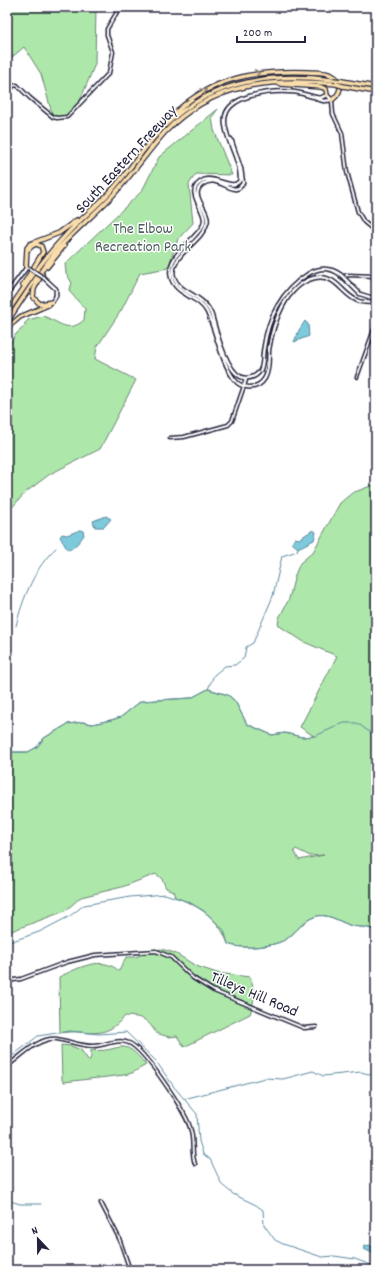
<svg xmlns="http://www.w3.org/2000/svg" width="383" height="1277" viewBox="0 0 383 1277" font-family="Dekko,sans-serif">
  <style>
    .green { fill: #aee7aa; stroke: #688472; fill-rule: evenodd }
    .water { fill: #7dcadc; stroke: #59879c }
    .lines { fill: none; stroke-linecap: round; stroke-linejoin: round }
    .stream { stroke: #59879c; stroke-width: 1 }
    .street-casing { stroke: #22223b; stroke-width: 5 }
    .secondary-casing { stroke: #22223b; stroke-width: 5.5 }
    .highway-casing { stroke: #22223b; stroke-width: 6 }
    .street { stroke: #fff; stroke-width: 2 }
    .secondary { stroke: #fff; stroke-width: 2.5 }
    .highway { stroke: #f9ddab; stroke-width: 3.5 }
    .secondary-bridge-casing { stroke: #22223b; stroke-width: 5.5; stroke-linecap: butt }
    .highway-bridge-casing { stroke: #22223b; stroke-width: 6; stroke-linecap: butt }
    .secondary-bridge { stroke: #fff; stroke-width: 2.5 }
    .highway-bridge { stroke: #f9ddab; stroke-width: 3.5 }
    .oneway { stroke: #8e8073 }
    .labels { text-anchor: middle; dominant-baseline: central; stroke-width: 3; stroke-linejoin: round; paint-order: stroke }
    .street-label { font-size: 16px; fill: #22223b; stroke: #fff }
    .park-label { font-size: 16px; fill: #4c5d5c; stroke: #fff }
  </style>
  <rect width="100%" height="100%" fill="#fff"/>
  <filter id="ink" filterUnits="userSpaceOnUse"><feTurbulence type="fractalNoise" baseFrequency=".025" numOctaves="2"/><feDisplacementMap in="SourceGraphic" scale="8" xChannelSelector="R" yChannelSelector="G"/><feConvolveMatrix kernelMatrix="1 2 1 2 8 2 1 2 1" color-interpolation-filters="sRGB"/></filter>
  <g filter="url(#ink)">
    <path class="green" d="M7,7H96L95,64L77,108L71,114L62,118L53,117L41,74L24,47L11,58L7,63Z
      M218,109L212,117L214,130L232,175L196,174L189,184L193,223L178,239L168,268L140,273L122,309L97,347L95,359L136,380L100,449L50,474L26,492L7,513V349L16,334L26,325L24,324L28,320L43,316C60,322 68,334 84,320L85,309L69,291L72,283L66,273L65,264L142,191L159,157Z
      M376,484V931C369,926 358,928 349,925C338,921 326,912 314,917C303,921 297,931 288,938C276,947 241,950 228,944C219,918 199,906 175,897L173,891L166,888L162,879L156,874L122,887L81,897L65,911L14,930L7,934V752H28L37,747L44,738L68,724L83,722L92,724L111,720L121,717L141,701L191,698L208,689L228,695L235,701L247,724L272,735L285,733L302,737L314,736L300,727L337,656L304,642L278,625L279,618L289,599L295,575L300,563L313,552L340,503L352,493ZM296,849L310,856L324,855L299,860L294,851Z
      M161,949L175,953L196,966L217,973L250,977C255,991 255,1000 250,1014L184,1047L177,1036L169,1037L156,1033C147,1018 142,1017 125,1016C102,1043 88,1028 60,1033L59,977C78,968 102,955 119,971L126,957H136L149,951Z
      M61,1045L71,1046L81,1050L89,1061L91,1057V1050C121,1054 121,1033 146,1065L132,1073L124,1075L64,1082L62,1080Z"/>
    <path class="water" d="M305,321L308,324L309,336L294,342L299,330Z
      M106,516L111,519L104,527H95L93,521Z
      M80,530L83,531L84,535C80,541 76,546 69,550L67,549L60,537L62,534L67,535Z
      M313,530L316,532L314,540L298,548L292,543L295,538L299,539Z
      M370,1245L376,1251V1253L374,1254L364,1249L365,1246Z"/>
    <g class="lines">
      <path class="stream" d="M16,626C22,600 36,565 56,548
        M209,689L228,695L235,701L247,724L272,735L285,733L302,737L315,736L344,723H357L371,733L376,735
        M7,752H28L37,747L44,738L68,724L83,722L92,724L111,720L121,717L141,701L191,698L208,689L214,675L225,666L235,665L244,658L246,647L253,643L273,596L282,556L297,551L298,548
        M7,943L39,932L70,916L84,905L130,897L165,894L189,902L204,911L224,930L228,944C241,950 276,947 288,938C297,931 303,921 314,917C326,912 339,921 349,925C358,928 368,926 376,931
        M7,1060L38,1036L70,1031L99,1034L126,1032L156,1061
        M158,1064L174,1087L197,1114L199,1141L203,1154L210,1159L222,1185L233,1194L256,1205L263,1210L264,1225L275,1240L283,1244L322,1257L334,1256L355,1259L376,1267
        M184,1099L265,1078L283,1079L313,1071L323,1076L361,1072L376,1076
        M7,1200L20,1204H41"/>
      <g class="street-casing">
        <path id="street" d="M7,95L13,86L17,85L30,98L53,117L57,118L67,117L109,73L113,52L107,35V29L120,7
          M332,101L333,114L342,133L347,172L358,212L364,222L376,232
          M341,278L347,275L376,276
          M357,377L376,324
          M170,438L184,437L228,425L232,421L244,386
          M7,981L21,979L67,962L95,955L156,951L171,957L193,978L214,991L304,1028L316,1027
          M7,1066C22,1056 38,1037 57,1039C69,1041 81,1046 93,1046C104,1046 117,1038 129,1043C144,1049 188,1114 191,1131C194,1142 191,1153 195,1164
          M101,1203L119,1238L130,1270"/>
      </g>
      <g class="secondary-casing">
        <path id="secondary" d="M317,99L324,101L332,100
          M332,100L327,95L320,98C311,97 303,93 294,92C273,90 221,94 225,124C227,143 241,161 240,180C234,192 215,175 204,180C180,191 210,211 203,225C194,242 166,255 171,277C175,295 199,296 207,312C217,333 220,359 234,379C242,390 258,390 265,378C270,369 268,358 269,349C273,323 286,285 314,278C336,273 341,294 358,301C363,303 370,302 376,303
          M231,139L241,169L243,183L239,188L235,189C224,187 214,176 203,184C187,195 211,210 207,223C202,242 175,251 173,273C176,295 204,292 212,316C216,331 228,380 247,378C252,378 257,375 260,371C264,364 262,355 264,347C268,318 282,290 308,274C320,267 330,267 341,275
          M44,278L56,289V296L52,302
          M344,278L360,294L376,299
          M7,294L27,267
          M244,386L246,379"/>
      </g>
      <g class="highway-casing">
        <path id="highway" d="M342,81L376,87
          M280,84L321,87L326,89L327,95
          M343,86L376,92
          M162,127C165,122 170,118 174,114C211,77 258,70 308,72C318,73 333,71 339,82C342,89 338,96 332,100
          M26,267L27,248L30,244L59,233L77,220
          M47,267L64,246
          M42,274L34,289L33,297L40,304L52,302
          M23,285L43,252L41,246L36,244L32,246L29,249
          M7,313C25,286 43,259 65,236C79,220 96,207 110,192C127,174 140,153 156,135C204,82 264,72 333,80
          M7,322C24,297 40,270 59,248C76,229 96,213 113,195C132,175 147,152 165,132C213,82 271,78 336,84
          M7,328L20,317L48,305"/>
      </g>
      <use href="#street" class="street"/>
      <use href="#secondary" class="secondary"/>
      <use href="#highway" class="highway"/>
      <g class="secondary-bridge-casing">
        <path id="secondary-bridge" d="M29,268L44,278
          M341,275L344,278"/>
      </g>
      <g class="highway-bridge-casing">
        <path id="highway-bridge" d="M333,80L342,81
          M336,84L343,86"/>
      </g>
      <use href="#secondary-bridge" class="secondary-bridge"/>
      <use href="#highway-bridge" class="highway-bridge"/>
    </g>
    <defs><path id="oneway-chevron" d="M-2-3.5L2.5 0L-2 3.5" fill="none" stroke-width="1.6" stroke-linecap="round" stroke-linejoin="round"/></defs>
    <g class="oneway">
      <use href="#oneway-chevron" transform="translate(257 73) rotate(-8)"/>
      <use href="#oneway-chevron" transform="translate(204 91) rotate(-30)"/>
    </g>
  </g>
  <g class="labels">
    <g class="street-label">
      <text transform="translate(127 160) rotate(-47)">South Eastern Freeway</text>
      <text transform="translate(254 995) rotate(23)">Tilleys Hill Road</text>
    </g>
    <g class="park-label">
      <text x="143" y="229">The Elbow<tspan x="143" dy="18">Recreation Park</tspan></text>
    </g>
  </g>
  <rect width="383" height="1277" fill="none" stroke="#fff" stroke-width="24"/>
  <rect x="12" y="12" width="359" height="1253" fill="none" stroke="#22223b" stroke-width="1.5" filter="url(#ink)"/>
  <g transform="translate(38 1239) rotate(338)" stroke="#ffffff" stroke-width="3" paint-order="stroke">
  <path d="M0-3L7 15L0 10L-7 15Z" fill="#22223b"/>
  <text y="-6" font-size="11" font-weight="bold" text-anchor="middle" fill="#22223b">N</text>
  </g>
  <path d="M237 36v6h68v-6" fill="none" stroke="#22223b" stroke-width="2"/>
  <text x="243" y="36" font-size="12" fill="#22223b" stroke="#ffffff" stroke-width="3" paint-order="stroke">200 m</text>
</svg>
